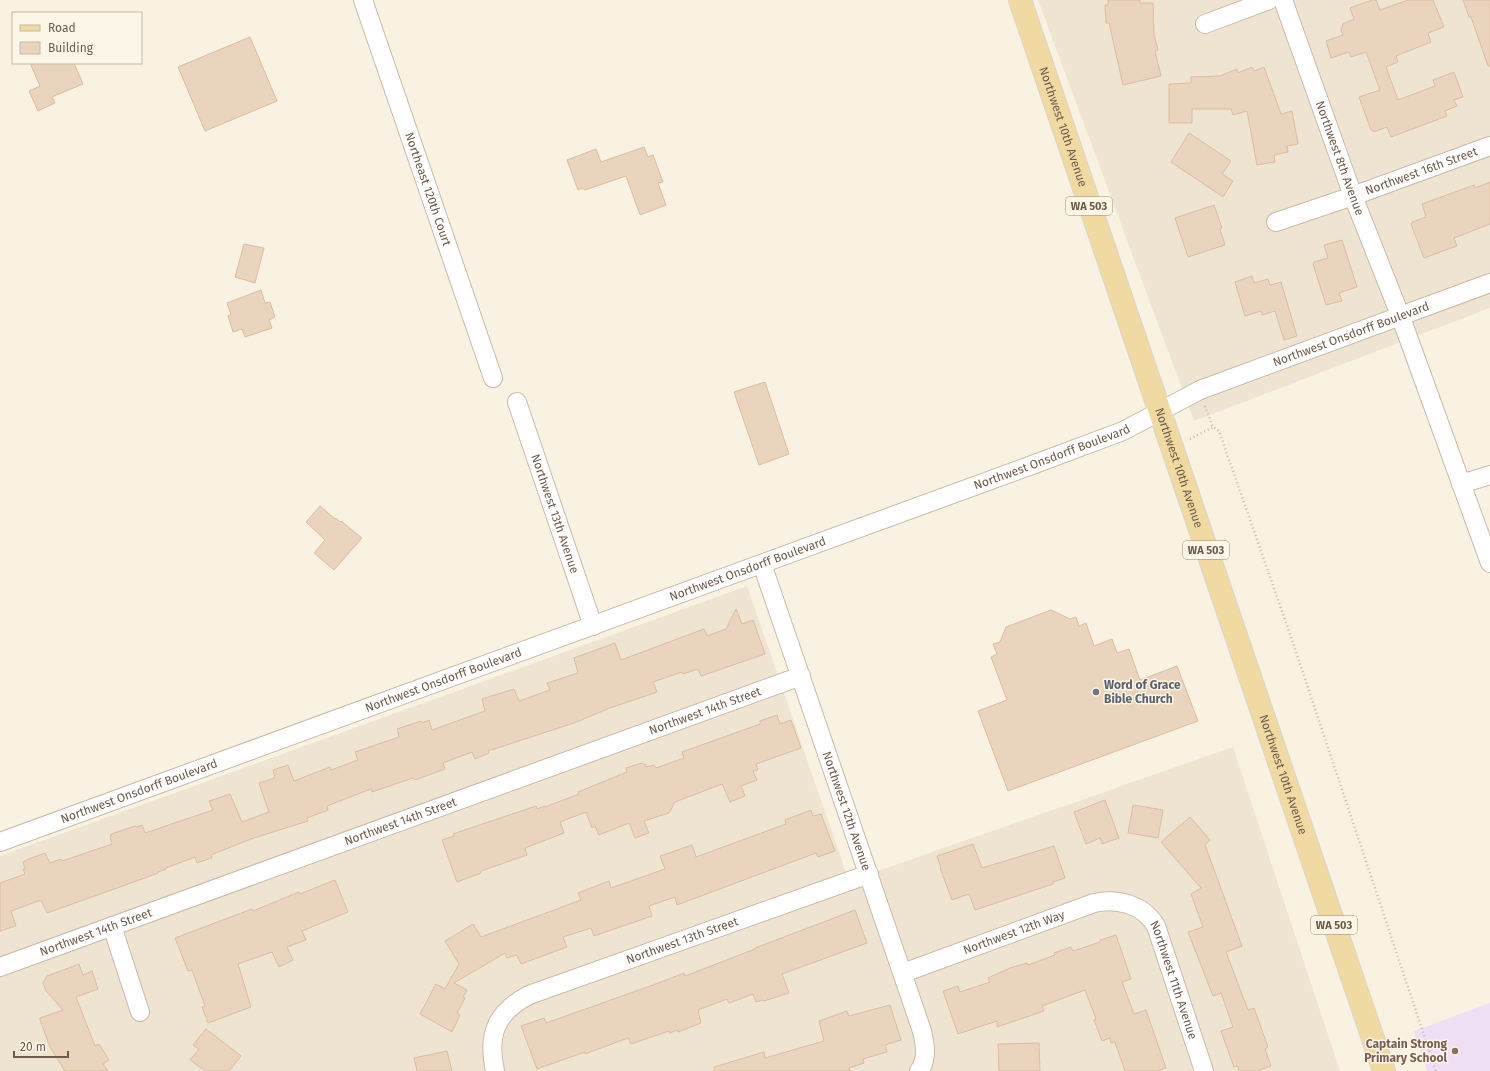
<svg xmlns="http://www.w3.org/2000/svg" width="1490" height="1071" viewBox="0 0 1490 1071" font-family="'Fira Sans',sans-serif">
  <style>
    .residential { fill: #efe4d2 }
    .education { fill: #efdff5 }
    .building { fill: #ead4bd; stroke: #dbbca0 }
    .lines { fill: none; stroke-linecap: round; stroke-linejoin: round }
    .minor-casing { stroke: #c8baab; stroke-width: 20 }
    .major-casing { stroke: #d9d4d0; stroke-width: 24 }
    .path { stroke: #cfb7a1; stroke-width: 2.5; stroke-dasharray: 1 3; stroke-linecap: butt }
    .minor { stroke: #fff; stroke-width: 18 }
    .major { stroke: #f0daa2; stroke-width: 22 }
    .worship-dot { fill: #6b7280; stroke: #fcf6e8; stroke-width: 1.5 }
    .education-dot { fill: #8d6e63; stroke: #fcf6e8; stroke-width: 1.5 }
    .labels { text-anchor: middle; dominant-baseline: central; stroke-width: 3; stroke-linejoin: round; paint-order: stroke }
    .shield { fill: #fcf6e8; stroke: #988a7b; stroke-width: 1 }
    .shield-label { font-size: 11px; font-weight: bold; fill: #6d5b4c }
    .street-label { font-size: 12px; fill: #6d5b4c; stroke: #fcf6e8 }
    .worship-label { font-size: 12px; font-weight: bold; fill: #5b616d; stroke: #fcf6e8; text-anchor: start }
    .education-label { font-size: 12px; font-weight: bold; fill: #785e54; stroke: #fcf6e8; text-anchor: end }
  </style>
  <rect width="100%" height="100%" fill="#f9f2e2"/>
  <path class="residential" d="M1038,0H1490V308L1194,421Z
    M747,586L849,881L1233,747L1340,1071H0V856Z"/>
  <path class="education" d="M1490,1003V1071H1427L1414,1031Z"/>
  <path class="building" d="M1108,0H1140V3H1153L1154,35L1158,50L1155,51L1161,76L1123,85L1109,23H1106L1105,5H1108Z
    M1372,0H1376L1380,10L1408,0H1433L1444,27L1428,33L1431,42L1396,56L1398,62L1386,67L1398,100L1435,86L1433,80L1454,72L1463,97L1454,100L1457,106L1445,111L1447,116L1391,137L1387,127L1373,132V130H1371L1359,97L1380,90L1366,52L1351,57L1349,52L1331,58L1326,41L1343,35L1341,30L1343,24L1354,19L1350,8Z
    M1463,0H1490V66H1488L1471,17H1469Z
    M250,37L277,101L205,131L178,67Z
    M30,63H74L83,84L52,97L55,103L38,111L29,91L40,86Z
    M1252,67L1254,71L1264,67L1281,114L1292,111L1298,144L1287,146L1288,152L1274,155L1275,162L1257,165L1247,111L1233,115L1231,109H1192V123H1169V84L1191,83V77L1220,76L1237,69L1238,73Z
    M1189,133L1231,161L1222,174L1233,181L1223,197L1171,162Z
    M644,147L648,157L653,155L663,182L658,183L666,205L640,215L626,176L585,190L582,188L578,190L567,160L596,149L601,162Z
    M1490,182V224L1454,238L1457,246L1424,258L1411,224L1412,223V222L1426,217L1422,204L1474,185L1475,188Z
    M1214,205L1222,228L1220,229L1225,245L1188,257L1175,218Z
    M1342,240L1357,287L1339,293L1342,301L1326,305L1313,264L1314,262L1328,258L1324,245Z
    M244,244L264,248L255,283L235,277Z
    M1252,276L1254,283L1268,279L1270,285L1281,282L1297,336L1284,340L1275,311L1262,315L1261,311L1245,316L1235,282Z
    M261,290L265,303L270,302L275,317L269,320L272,328L245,337L242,329L233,332L228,316L231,314L227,303Z
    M765,382L789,454L759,465L734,392Z
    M320,506L335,519L336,518L340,522L341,521L362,538L334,570L314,553L325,540L306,522Z
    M736,609L742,624L753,620L765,654L701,676L698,669L683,674L682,672L653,682L657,692L610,708L574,723L488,751L489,753L475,759L472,752L443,763L445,769L415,780L413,778L372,792L371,789L327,806L328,810L307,818L308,821L251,839L211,855L212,858L197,863L195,857L166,868V869L158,872V873L145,878L47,913L41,900L11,911L16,926L0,931V883L25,874L23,869H25L23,862L31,858L45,853L50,863L61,859L62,861L112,844L110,836H111V834L135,826L137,827L142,825L145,833L213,810L209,801L230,794L242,822L269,812L259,783L275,778L273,770L288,765L294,781L330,767L331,770L358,760L355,752L399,737L397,729L421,721L422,723L429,720L432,730L485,711L482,699L514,689L519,701L550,690L547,683L578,673L574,658L615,643L621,660L704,629L707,636L726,629Z
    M1051,610L1070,619L1076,617L1079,626L1086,623L1094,646L1112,639L1117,653L1129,649L1140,680L1177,666L1198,721L1008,791L978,711L1007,700L991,657L997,654L993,644L1000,642L1006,627Z
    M777,715L780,724L791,720L801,748L756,764L758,770L753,771L757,780L741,786L745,796L730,802L722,784L675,802L669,813L644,821L649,833L635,838L629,823L599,835L595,826L592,828L586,812L560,822L564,833L525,848L527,855L481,871V873L457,882L442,840L454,836L453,834L536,806L537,809L545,806V807L579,794L578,792L627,772L626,768L642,763L643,764H645L646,767L654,765L656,768L684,758L682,752L760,724V721Z
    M1105,800L1119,838L1102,844L1100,838L1086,844L1074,812Z
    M1133,805L1163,810L1158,838L1128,833Z
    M811,810L813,816L821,814L835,851L818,857L816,853L677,905L675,897L649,906L652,916L594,936L591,928L563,937L567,947L521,964L517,955L507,958L505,953L454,983L467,990L463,997L465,998L457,1013L460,1015L452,1032L420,1014L436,984L445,989L459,964L445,941L473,924L481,937L581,900L578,893L609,881L611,888L665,869L660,856L692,845L696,857L786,824L785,820Z
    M1190,817L1210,840L1205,845L1242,946L1226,952L1248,1010L1254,1008L1268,1047L1265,1049L1271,1066L1257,1071H1239L1238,1066L1234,1067L1221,1031L1233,1027L1221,993L1213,996L1188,932L1203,927L1191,894L1201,888L1161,842Z
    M973,844L982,868L1054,846L1065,878L1053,882V884L975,910L969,894L952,900L940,868H941L937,856Z
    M335,880L348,912L302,931L306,940L287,947L293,960L279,967L272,952L238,964L251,1007L208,1023L202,1007L205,1006L192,970L188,971L175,938L252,909L253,911L299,892L300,894Z
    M855,910L867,943L782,974L789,993L764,1001L763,1000L756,1002L753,994L729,1003L727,999L698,1010L701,1023L678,1032L677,1030L670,1033L669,1031L631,1044L628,1038L585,1054V1052L537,1069L521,1026L544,1018L546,1023L653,985L684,973L685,976L755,949V948Z
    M1116,935L1131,979L1122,982L1134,1014L1146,1010L1166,1068L1157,1071H1125L1115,1042L1111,1043L1110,1038L1102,1041L1094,1020L1096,1019L1085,990L1042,1006L1044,1011L997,1027V1021L958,1034L943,991L958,986L960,992L990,982L988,978L1010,968L1027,963L1028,965L1055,955L1054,953L1071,947L1073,951L1100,942V940Z
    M79,964L83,975L92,971L98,989L76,997L95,1046L99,1044L109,1060L103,1064L108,1071H65L50,1047L40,1020V1018L63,1010L46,991L43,983L47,976Z
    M890,1005L901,1040L885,1045L887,1052L863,1059L864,1063L849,1068L850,1071H714V1067L764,1052L765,1058L824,1041L819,1021L847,1011L849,1016Z
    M206,1029L241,1056L229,1071H205L190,1060L199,1049L193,1045Z
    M1039,1043L1040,1071H999L998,1044Z
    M447,1051L452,1071H417L414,1058Z"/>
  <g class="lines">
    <g class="minor-casing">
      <g id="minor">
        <path id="s1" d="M363,0L493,378"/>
        <path id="s2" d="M1283,0L1353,196L1400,315L1490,563"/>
        <path d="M1205,24L1269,0"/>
        <path id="s3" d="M1276,222L1353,196L1490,146"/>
        <path id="s4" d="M517,402L593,626"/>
        <path d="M1461,484L1490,475"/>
        <path id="s5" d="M762,564L922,1031C925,1044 928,1059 919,1071"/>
        <path id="s6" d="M0,842L1032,465L1123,431L1200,390L1490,283"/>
        <path d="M112,926L140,1012"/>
        <path id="s7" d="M0,967L801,676"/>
        <path id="s8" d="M903,973L1094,903C1117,898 1143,904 1156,926L1204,1071"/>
        <path id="s9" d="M495,1071C487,1035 496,1012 529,995L869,874"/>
      </g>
    </g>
    <g class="major-casing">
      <g id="major">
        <path id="s10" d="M1020,0L1384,1071"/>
      </g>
    </g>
    <path class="path" d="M1205,406L1213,427L1219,431L1290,634L1436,1071
      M1190,439L1213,427"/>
    <use href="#minor" class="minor"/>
    <use href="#major" class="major"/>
  </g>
  <circle class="worship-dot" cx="1096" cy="692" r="4"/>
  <circle class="education-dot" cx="1455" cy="1051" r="4"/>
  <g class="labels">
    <g class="shield">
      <rect x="1066" y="197" width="46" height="18" rx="3"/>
      <rect x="1183" y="541" width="46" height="18" rx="3"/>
      <rect x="1311" y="916" width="46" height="18" rx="3"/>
    </g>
    <g class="shield-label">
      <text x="1089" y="206">WA 503</text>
      <text x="1206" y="550">WA 503</text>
      <text x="1334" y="925">WA 503</text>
    </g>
    <g class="street-label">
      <text stroke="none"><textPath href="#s10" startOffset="134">Northwest 10th Avenue</textPath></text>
      <text stroke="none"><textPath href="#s2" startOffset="168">Northwest 8th Avenue</textPath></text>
      <text stroke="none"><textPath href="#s3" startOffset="154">Northwest 16th Street</textPath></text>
      <text stroke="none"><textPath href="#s1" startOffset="200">Northeast 120th Court</textPath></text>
      <text stroke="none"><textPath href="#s6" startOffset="1444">Northwest Onsdorff Boulevard</textPath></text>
      <text stroke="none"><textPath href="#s6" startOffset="1120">Northwest Onsdorff Boulevard</textPath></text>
      <text stroke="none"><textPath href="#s10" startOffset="494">Northwest 10th Avenue</textPath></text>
      <text stroke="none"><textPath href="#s4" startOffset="118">Northwest 13th Avenue</textPath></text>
      <text stroke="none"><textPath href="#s6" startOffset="796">Northwest Onsdorff Boulevard</textPath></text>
      <text stroke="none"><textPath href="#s6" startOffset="472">Northwest Onsdorff Boulevard</textPath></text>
      <text stroke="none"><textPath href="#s7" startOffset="750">Northwest 14th Street</textPath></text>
      <text stroke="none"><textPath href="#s10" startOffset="818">Northwest 10th Avenue</textPath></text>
      <text stroke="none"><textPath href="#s6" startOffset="148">Northwest Onsdorff Boulevard</textPath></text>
      <text stroke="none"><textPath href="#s5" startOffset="261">Northwest 12th Avenue</textPath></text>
      <text stroke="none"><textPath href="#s7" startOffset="426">Northwest 14th Street</textPath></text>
      <text stroke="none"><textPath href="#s7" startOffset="102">Northwest 14th Street</textPath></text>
      <text stroke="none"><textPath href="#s8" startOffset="118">Northwest 12th Way</textPath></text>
      <text stroke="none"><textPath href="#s9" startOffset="254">Northwest 13th Street</textPath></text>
      <text stroke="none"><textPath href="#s8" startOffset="331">Northwest 11th Avenue</textPath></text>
    </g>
    <g class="worship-label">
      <text x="1104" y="685">Word of Grace<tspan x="1104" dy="14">Bible Church</tspan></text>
    </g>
    <g class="education-label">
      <text x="1447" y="1044">Captain Strong<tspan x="1447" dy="14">Primary School</tspan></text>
    </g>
  </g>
  <rect x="12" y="12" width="130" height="52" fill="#fcf6e8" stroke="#c3b8aa"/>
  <rect x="20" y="25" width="20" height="6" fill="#f0daa2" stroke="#c3b8aa"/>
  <text x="48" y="32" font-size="12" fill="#6d5b4c">Road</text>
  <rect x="20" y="42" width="20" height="12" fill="#ead4bd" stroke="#c3b8aa"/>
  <text x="48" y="52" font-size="12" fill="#6d5b4c">Building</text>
  <path d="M14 1051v6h54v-6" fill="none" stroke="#6d5b4c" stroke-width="2"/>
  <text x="20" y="1051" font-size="12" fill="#6d5b4c" stroke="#fcf6e8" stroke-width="3" paint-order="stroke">20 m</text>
</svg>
